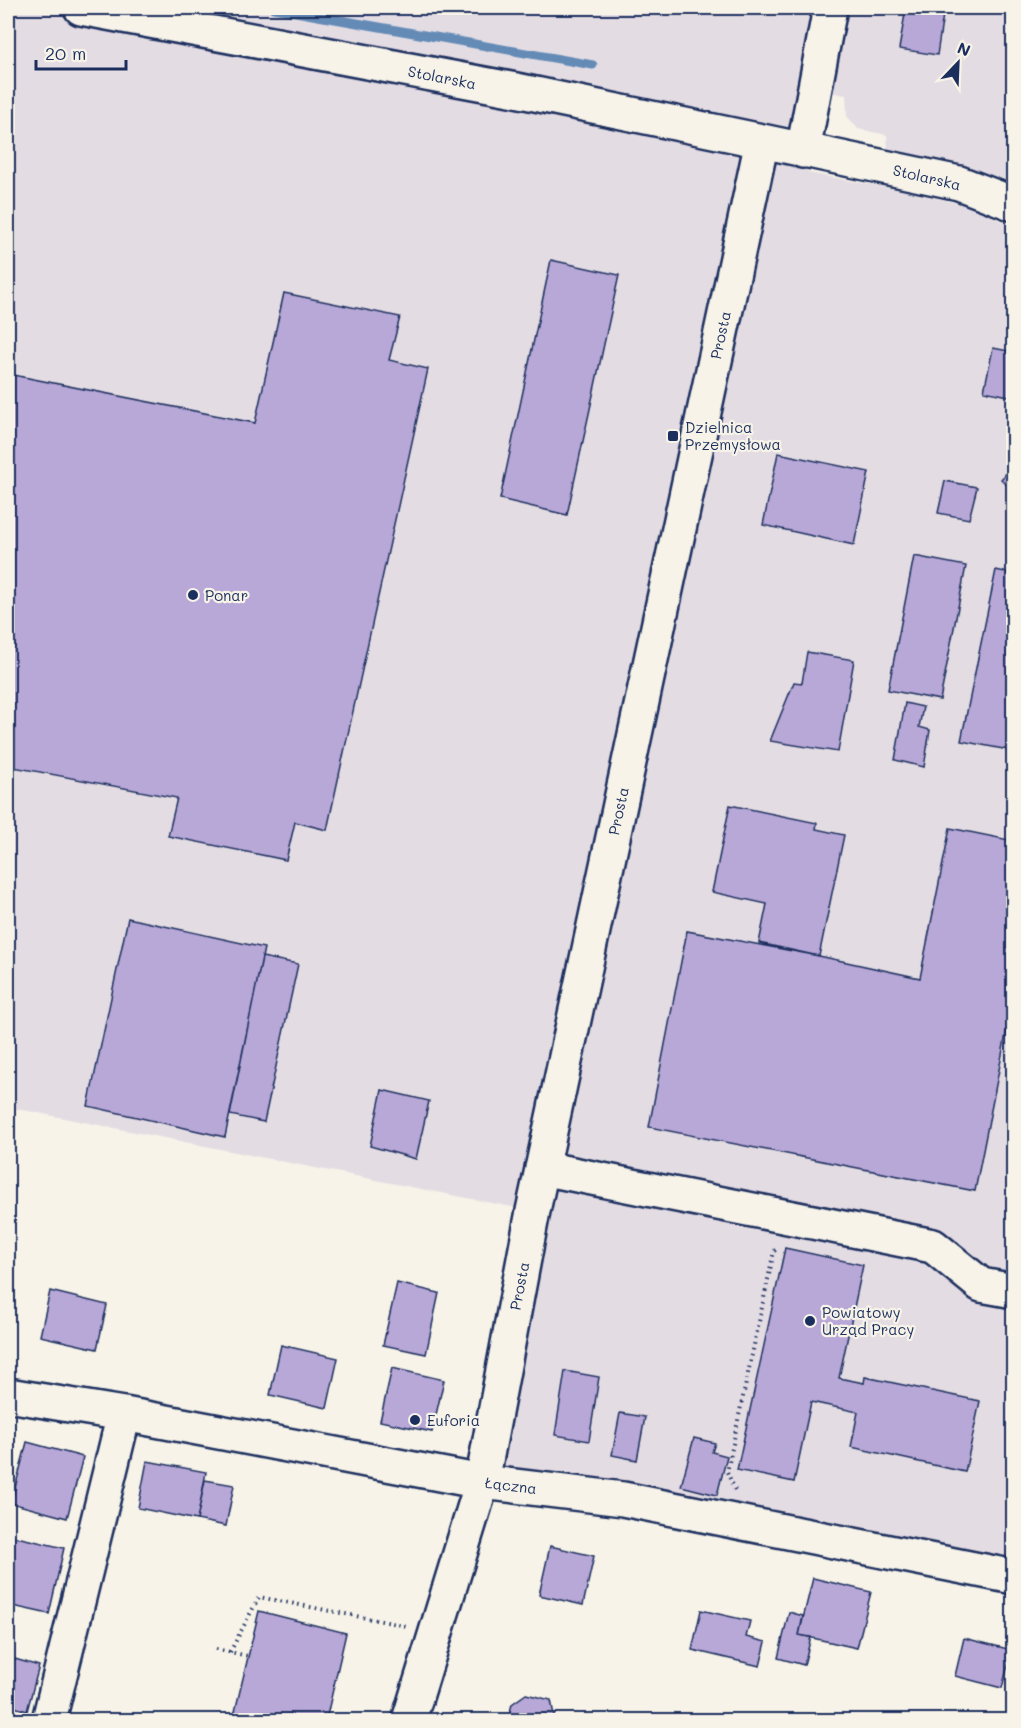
<svg xmlns="http://www.w3.org/2000/svg" width="1021" height="1728" viewBox="0 0 1021 1728" font-family="Mali,sans-serif">
  <style>
    .built { fill: #e4dce3 }
    .lines { fill: none; stroke-linecap: round; stroke-linejoin: round }
    .stream { stroke: #638bb6; stroke-width: 9 }
    .building { fill: #b8a8d8; stroke: #1b2f5e; stroke-width: 1.5 }
    .minor-casing { stroke: #1b2f5e; stroke-width: 38 }
    .path { stroke: #1b2f5e; stroke-width: 4; stroke-dasharray: 1.5 4.5; stroke-linecap: butt }
    .minor { stroke: #f7f3e8; stroke-width: 33 }
    .poi-dot { fill: #1b2f5e; stroke: #f7f3e8; stroke-width: 2 }
    .labels { text-anchor: middle; dominant-baseline: central; stroke-width: 4.5; stroke-linejoin: round; paint-order: stroke }
    .street-label { font-size: 15px; fill: #1b2f5e; stroke: #f7f3e8 }
    .poi-label { font-size: 15px; fill: #1b2f5e; stroke: #f7f3e8; text-anchor: start }
  </style>
  <rect width="100%" height="100%" fill="#f7f3e8"/>
  <filter id="ink" filterUnits="userSpaceOnUse"><feTurbulence type="fractalNoise" baseFrequency=".0167" numOctaves="2"/><feDisplacementMap in="SourceGraphic" scale="12" xChannelSelector="R" yChannelSelector="G"/><feConvolveMatrix kernelMatrix="1 2 1 2 8 2 1 2 1" color-interpolation-filters="sRGB"/></filter>
  <g filter="url(#ink)">
    <path class="built" d="M8,8H826L803,151L809,173L906,191L966,205L1013,226V1583L482,1482L532,1211L8,1107Z
      M846,8H1013V181L888,149L887,135L858,129L847,116L846,95L830,92Z"/>
    <g class="lines">
      <path class="stream" d="M273,8L593,65"/>
    </g>
    <path class="building" d="M906,8H944L937,55L899,49Z
      M551,260L619,275L567,515L500,499Z
      M284,293L400,317L389,360L428,369L327,830L295,822L286,860L168,836L177,798L8,766V374L255,423Z
      M993,348L1014,352V397L984,391Z
      M778,453L869,472L854,545L763,525Z
      M1014,466V492L1001,479Z
      M945,481L977,487L969,519L938,513Z
      M914,556L966,566L940,700L888,690Z
      M996,570L1014,574V751L961,741Z
      M807,652L854,660L838,752L770,741L794,682L802,683Z
      M905,703L923,707L919,727L930,730L924,767L895,760Z
      M730,805L817,823L816,829L844,835L819,956L759,943L767,904L712,892Z
      M950,828L1014,841V994L975,1191L649,1127L687,931L819,956L920,978Z
      M128,918L264,948L225,1137L88,1106Z
      M262,957L298,964L264,1122L230,1115Z
      M382,1090L429,1101L416,1159L370,1146Z
      M785,1248L863,1265L839,1378L864,1383L865,1377L980,1401L965,1472L851,1447L858,1412L811,1402L794,1482L737,1470Z
      M397,1283L439,1293L426,1354L383,1345Z
      M50,1291L107,1305L97,1349L40,1336Z
      M281,1345L338,1358L327,1408L270,1395Z
      M392,1368L444,1380L432,1432L380,1421Z
      M565,1371L599,1377L589,1441L555,1435Z
      M620,1413L645,1417L637,1460L612,1455Z
      M694,1438L715,1443L712,1452L727,1456L717,1495L681,1486Z
      M27,1442L83,1457L67,1518L11,1503Z
      M147,1461L206,1472L197,1520L138,1508Z
      M205,1480L234,1485L226,1526L197,1520Z
      M8,1535L64,1548L49,1614L8,1605Z
      M550,1546L594,1556L583,1605L539,1595Z
      M813,1578L871,1592L857,1648L799,1635Z
      M701,1610L750,1621L746,1637L766,1642L760,1666L692,1650Z
      M259,1611L346,1633L326,1720H233Z
      M789,1612L803,1616L799,1635L811,1637L804,1665L778,1658Z
      M964,1638L1012,1650L1002,1688L955,1676Z
      M8,1657L39,1666L27,1711L8,1705Z
      M526,1694L551,1700L555,1720H508L512,1704Z"/>
    <g class="lines">
      <g class="minor-casing">
        <path id="minor" d="M81,8L516,90L762,141L959,183L1014,204
          M803,151L830,8
          M542,1168L933,1246L981,1285L1014,1291
          M8,1395L124,1414L482,1482L623,1499L1014,1577
          M49,1720L124,1414
          M409,1720L482,1482L533,1211L762,141"/>
      </g>
      <path class="path" d="M735,1490L727,1472L774,1251L778,1248
        M216,1649L248,1656
        M230,1652L259,1597L407,1626"/>
      <use href="#minor" class="minor"/>
    </g>
  </g>
  <g class="poi-dot">
    <rect x="667" y="430" width="12" height="12" rx="3"/>
    <circle cx="193" cy="595" r="6"/>
    <circle cx="810" cy="1321" r="6"/>
    <circle cx="415" cy="1420" r="6"/>
  </g>
  <g class="labels">
    <g class="street-label">
      <text transform="translate(442 77) rotate(11)">Stolarska</text>
      <text transform="translate(927 177) rotate(13)">Stolarska</text>
      <text transform="translate(720 335) rotate(-78)">Prosta</text>
      <text transform="translate(618 811) rotate(-78)">Prosta</text>
      <text transform="translate(519 1286) rotate(-79)">Prosta</text>
      <text transform="translate(511 1485) rotate(7)">Łączna</text>
    </g>
    <g class="poi-label">
      <text x="685" y="427">Dzielnica<tspan x="685" dy="17">Przemysłowa</tspan></text>
      <text x="205" y="595">Ponar</text>
      <text x="822" y="1312">Powiatowy<tspan x="822" dy="17">Urząd Pracy</tspan></text>
      <text x="427" y="1420">Euforia</text>
    </g>
  </g>
  <rect width="1021" height="1728" fill="none" stroke="#f7f3e8" stroke-width="30"/>
  <rect x="15" y="15" width="991" height="1698" fill="none" stroke="#1b2f5e" stroke-width="2" filter="url(#ink)"/>
  <g transform="translate(958 63) rotate(23)" stroke="#f7f3e8" stroke-width="4.5" paint-order="stroke">
  <path d="M0-4.5L10 22L0 15L-10 22Z" fill="#1b2f5e"/>
  <text y="-9" font-size="16" font-weight="bold" text-anchor="middle" fill="#1b2f5e">N</text>
  </g>
  <path d="M36 60v9h90v-9" fill="none" stroke="#1b2f5e" stroke-width="3"/>
  <text x="45" y="60" font-size="18" fill="#1b2f5e" stroke="#f7f3e8" stroke-width="4.5" paint-order="stroke">20 m</text>
</svg>
